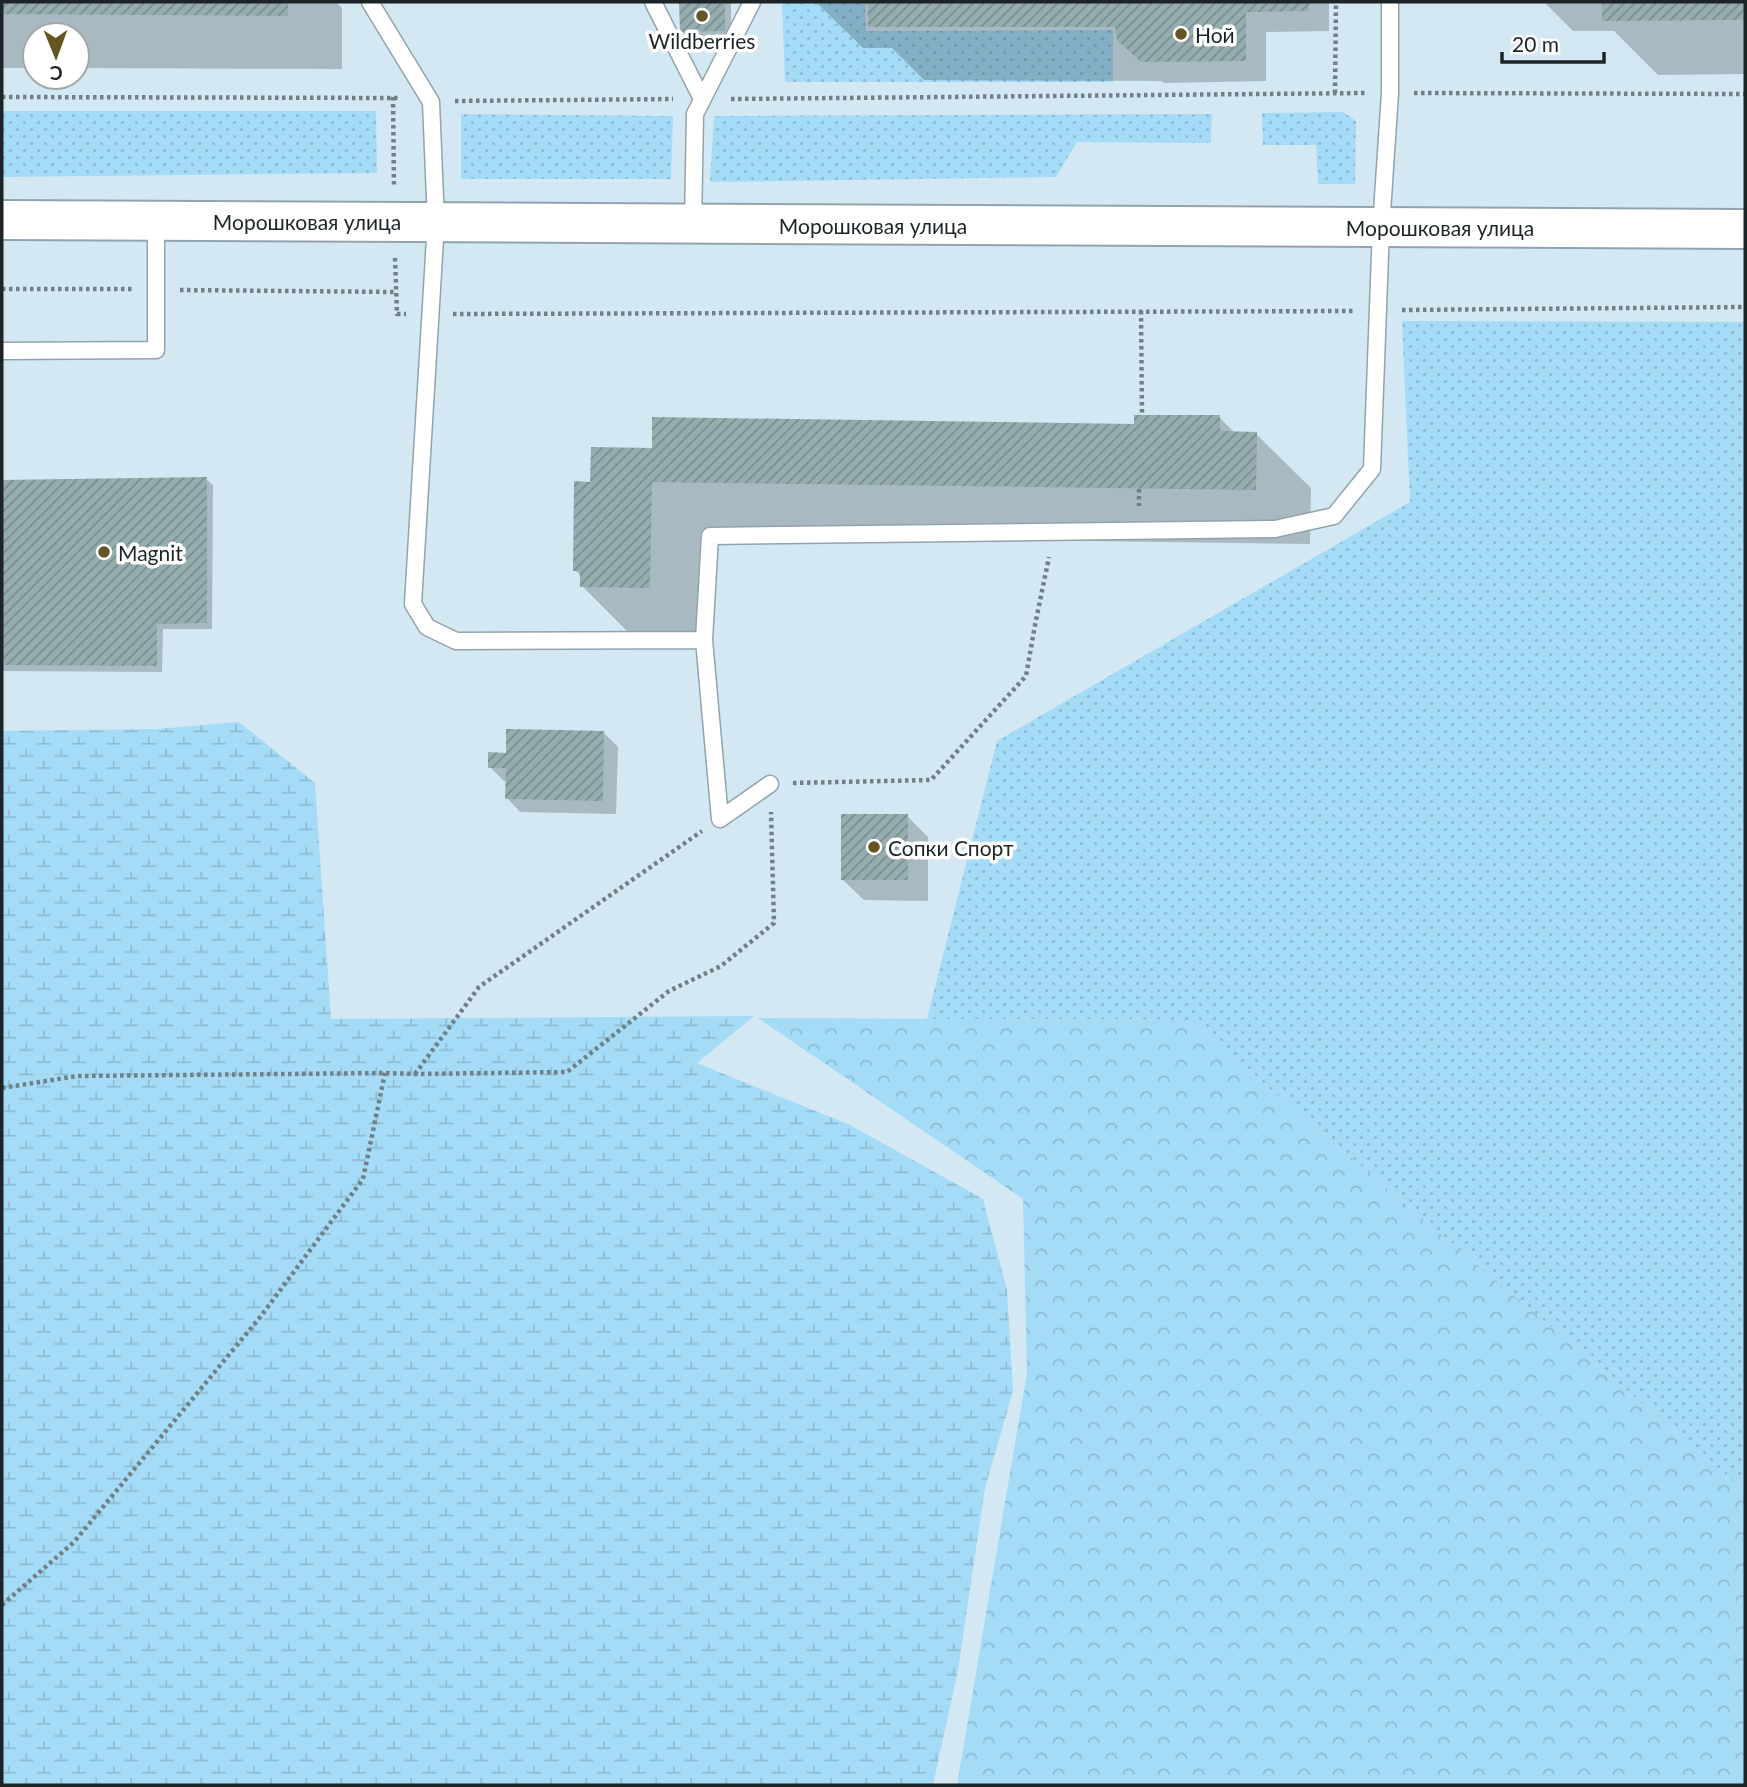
<svg xmlns="http://www.w3.org/2000/svg" width="1747" height="1787" viewBox="0 0 1747 1787" font-family="Lato,sans-serif">
  <style>
    .grass { fill: url(#grass-dots) }
    .forest { fill: url(#forest-crowns) }
    .wetland { fill: url(#wetland-marsh) }
    .shadow { fill: #0003 }
    .building { fill: url(#building-hatch) }
    .lines { fill: none; stroke-linecap: round; stroke-linejoin: round }
    .lane-casing { stroke: #91a4ae; stroke-width: 19 }
    .primary-casing { stroke: #91a4ae; stroke-width: 42 }
    .path { stroke: #717f86; stroke-width: 4.5; stroke-dasharray: 3.5 3.5; stroke-linecap: butt }
    .lane { stroke: #fff; stroke-width: 16 }
    .primary { stroke: #fff; stroke-width: 38 }
    .poi-dot { fill: #645522; stroke: #fff; stroke-width: 2.5 }
    .labels { text-anchor: middle; dominant-baseline: central; stroke-width: 7; stroke-linejoin: round; paint-order: stroke }
    .poi-label { font-size: 21px; fill: #1c2427; stroke: #fff; text-anchor: start }
    .street-label { font-size: 21px; fill: #1c2427; stroke: #fff }
  </style>
  <defs>
    <pattern id="grass-dots" width="8" height="8" patternUnits="userSpaceOnUse" patternTransform="scale(1.75)"><rect width="8" height="8" fill="#a4dbf6"/><path d="M2 2h.1M6 6h.1" fill="none" stroke="#8dbcd3" stroke-width="1.8" stroke-linecap="round"/></pattern>
    <pattern id="forest-crowns" width="20" height="18" patternUnits="userSpaceOnUse" patternTransform="scale(1.75)"><rect width="20" height="18" fill="#a4dbf6"/><path d="M2 6a3 3 0 1 1 6 0M12 15a3 3 0 1 1 6 0" fill="none" stroke="#8dbcd3"/></pattern>
    <pattern id="wetland-marsh" width="20" height="14" patternUnits="userSpaceOnUse" patternTransform="scale(1.75)"><rect width="20" height="14" fill="#a4dbf6"/><path d="M1 5h8M5 5V1M11 12h8M15 12V8" fill="none" stroke="#8dbcd3"/></pattern>
    <pattern id="building-hatch" width="6" height="6" patternUnits="userSpaceOnUse" patternTransform="scale(1.75)"><rect width="6" height="6" fill="#95adaf"/><path d="M-1 1l2-2M0 6l6-6M5 7l2-2" fill="none" stroke="#798d8e"/></pattern>
  </defs>
  <rect width="100%" height="100%" fill="#d3e8f3"/>
  <path class="grass" d="M782,2H865L866,31L1113,30V82H785Z
    M2,111H376L377,173L2,177Z
    M1343,112L1356,121L1355,184H1318L1316,145H1263L1262,113Z
    M461,114L673,116L671,179H461Z
    M1212,114L1211,143L1077,142L1056,177L710,182L714,116Z
    M1402,321L1745,322V1491L1188,1020L927,1019L997,741L1410,502Z"/>
  <path class="forest" d="M758,1018L1188,1020L1745,1491V1785H957L1027,1373L1023,1199Z"/>
  <path class="wetland" d="M239,722L315,783L331,1019L754,1016L697,1063L850,1125L983,1199L1007,1290L1013,1391L985,1488L958,1670L933,1785H2V731L157,729Z"/>
  <path class="shadow" d="M2,2H336L342,8V69L77,68V35H35V68H2Z
    M681,2H731V37L688,38L682,31Z
    M816,2H1329V31L1266,32V81L1164,83L1161,81L924,80L892,48H863Z
    M1544,2H1745V74L1658,75L1614,31H1573Z
    M1219,417L1235,433L1256,434L1311,488L1310,544L705,536L704,641L636,640L582,586V577L575,570L592,483L654,450L1135,425Z
    M206,479L213,485L212,629H163L162,672L2,671V482Z
    M604,733L618,747L616,814L520,812L507,798V781H504L490,767L507,754Z
    M907,816L928,837V901L864,900L842,879Z"/>
  <path class="building" d="M2,2H288V16L2,14Z
    M679,2H725V31L680,32Z
    M868,2H1309V11L1246,12V61L1141,62L1117,40L1115,27H868Z
    M1602,2H1745V20L1602,21Z
    M1134,415H1220V431L1257,432L1256,490L652,482L650,588L580,587V571H573L574,481L590,482L591,447L652,448V417L1134,424Z
    M207,477V623L157,624V666L2,665V480Z
    M506,729L604,731L603,801L505,799L506,768H488V752L506,753Z
    M841,814H908V880H841Z"/>
  <g class="lines">
    <g class="lane-casing">
      <path id="lane" d="M370,2L431,102L436,222L413,604L427,627L456,641L704,640L710,536L1275,529L1334,516L1372,469L1381,227L1390,93V2
        M653,2L702,99
        M693,225L695,114L752,2
        M2,351L156,350V221
        M704,640L720,819L770,784"/>
    </g>
    <g class="primary-casing">
      <path id="primary" d="M2,220L1745,229"/>
    </g>
    <path class="path" d="M1335,93L1336,2
      M1414,93L1745,94
      M2,97L401,98
      M393,97L394,187
      M731,99L1366,93
      M455,101L673,99
      M395,258L397,314H406
      M2,289H133
      M180,290L396,292
      M1402,310L1745,307
      M1141,311L1142,414
      M453,314L1355,311
      M1139,489V506
      M793,783L931,780L1026,676L1035,625L1049,557
      M415,1074L479,987L702,831
      M2,1088L77,1076L385,1073L415,1074L567,1072L669,991L721,966L774,923L771,812
      M2,1605L74,1542L261,1316L363,1179L385,1073"/>
    <use href="#lane" class="lane"/>
    <use href="#primary" class="primary"/>
  </g>
  <g class="poi-dot">
    <circle cx="702" cy="16" r="7"/>
    <circle cx="1181" cy="34" r="7"/>
    <circle cx="104" cy="552" r="7"/>
    <circle cx="874" cy="847" r="7"/>
  </g>
  <g class="labels">
    <g class="poi-label">
      <text x="1195" y="34">Ной</text>
      <text x="702" y="40" text-anchor="middle">Wildberriеs</text>
      <text x="118" y="552">Magnit</text>
      <text x="888" y="847">Сопки Спорт</text>
    </g>
    <g class="street-label">
      <text x="307" y="221">Морошковая улица</text>
      <text x="873" y="225">Морошковая улица</text>
      <text x="1440" y="227">Морошковая улица</text>
    </g>
  </g>
  <rect width="1747" height="1787" fill="none" stroke="#1c2427" stroke-width="7"/>
  <g transform="translate(56 56) rotate(179)"><circle r="33" fill="#ffffff" stroke="#a4a7a9" stroke-width="2"/>
  <path d="M0-5L12 26L0 18L-12 26Z" fill="#645522"/>
  <text y="-10" font-size="19" font-weight="bold" text-anchor="middle" fill="#1c2427">С</text>
  </g>
  <path d="M1502 52v10h102v-10" fill="none" stroke="#1c2427" stroke-width="3.5"/>
  <text x="1512" y="52" font-size="21" fill="#1c2427" stroke="#ffffff" stroke-width="5" paint-order="stroke">20 m</text>
</svg>
